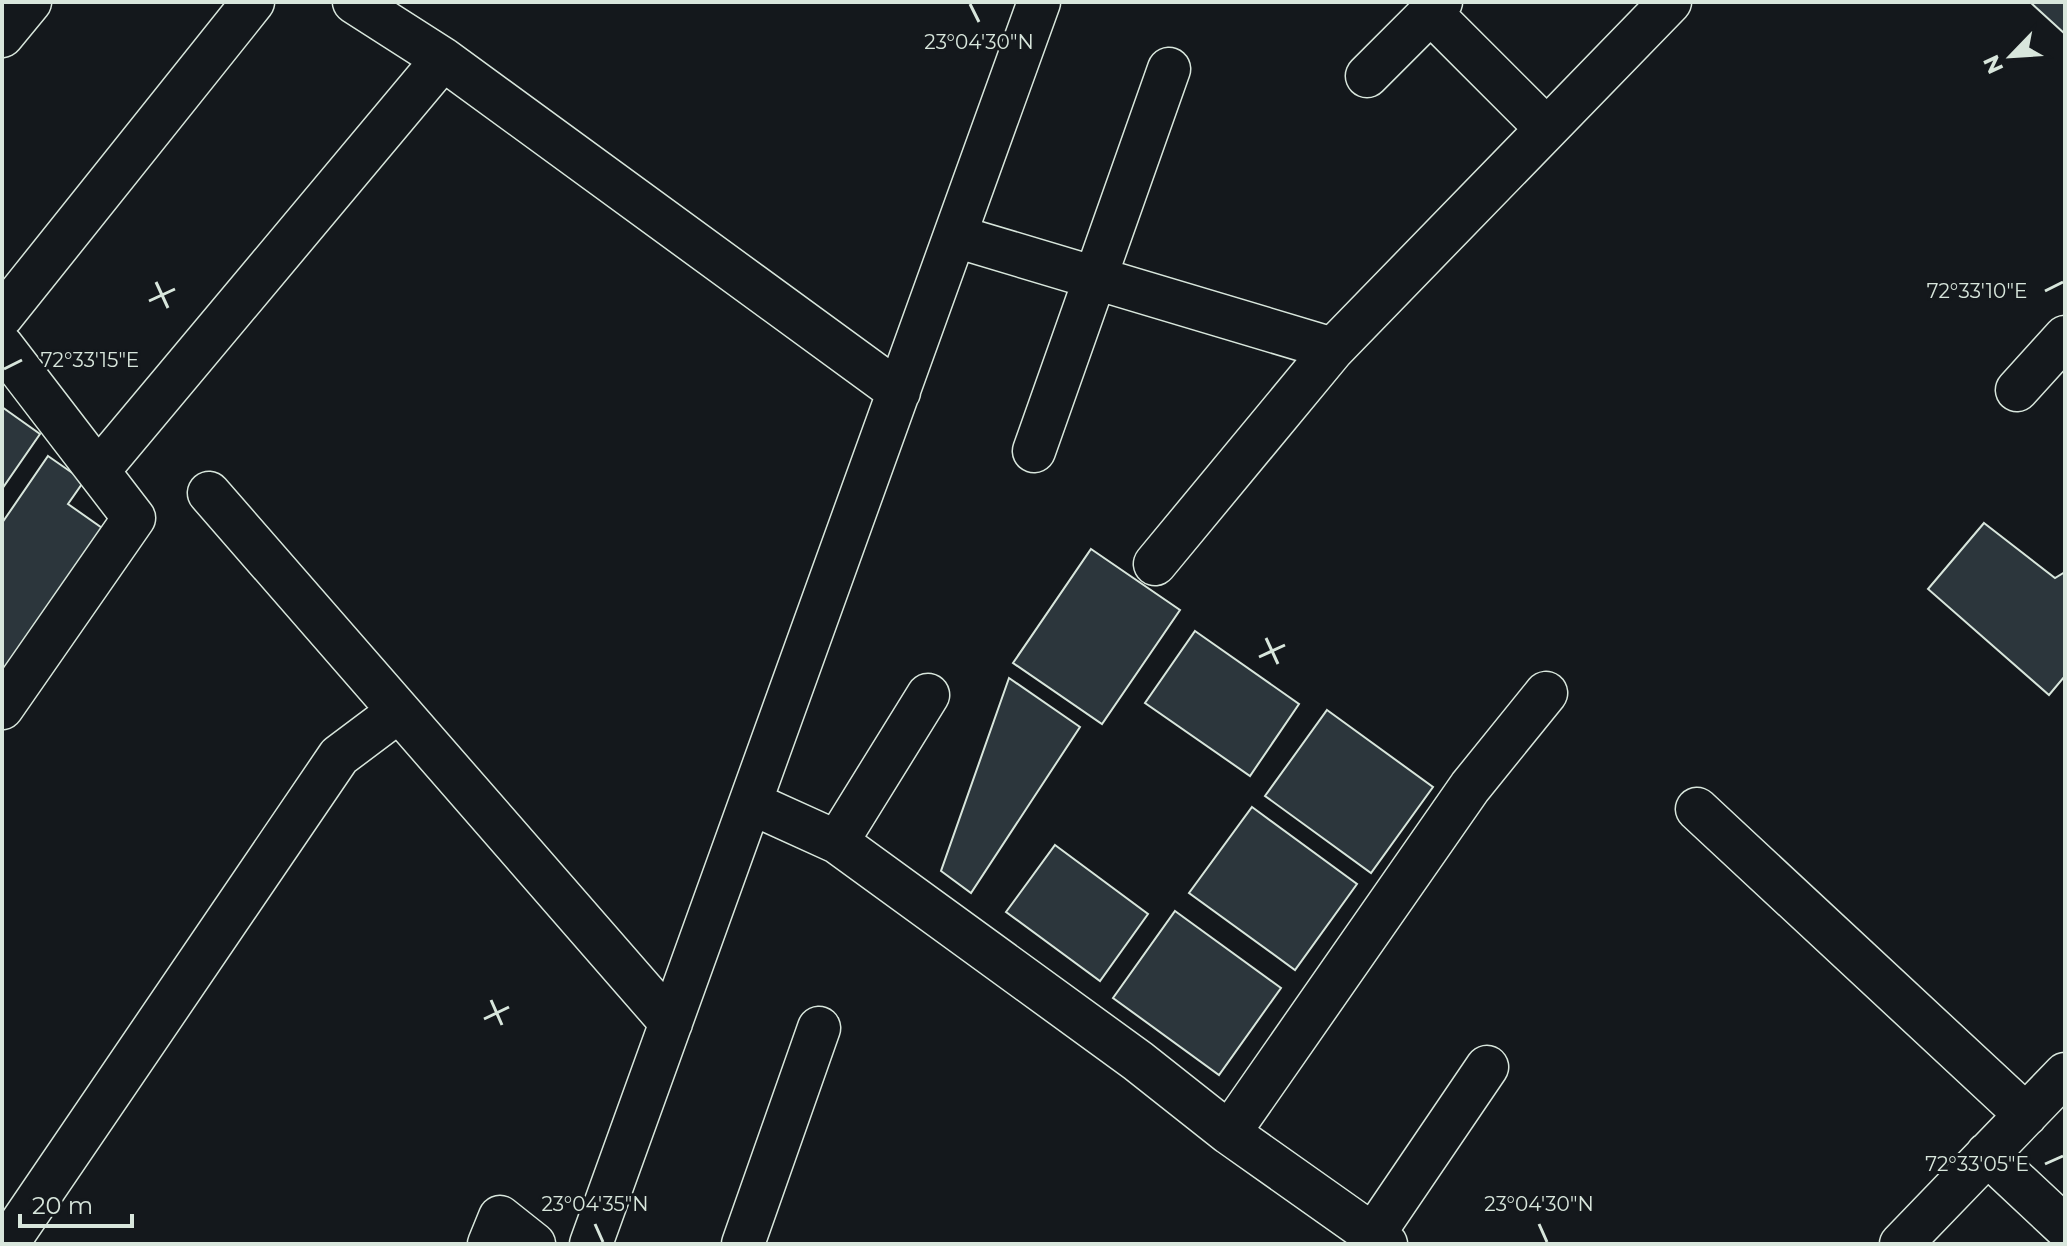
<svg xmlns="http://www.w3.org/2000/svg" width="2067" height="1246" viewBox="0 0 2067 1246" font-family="Montserrat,sans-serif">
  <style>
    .building { fill: #2c363c; stroke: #d8e6dc; stroke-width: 2 }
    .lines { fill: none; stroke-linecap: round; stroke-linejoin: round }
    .minor-casing { stroke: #d8e6dc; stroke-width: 45 }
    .minor { stroke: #14181c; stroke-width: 42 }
    .ticks { fill: none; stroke: #d8e6dc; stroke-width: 3 }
    .ticks-label { font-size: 20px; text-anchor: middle; fill: #d8e6dc; stroke: #14181c; stroke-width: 6; stroke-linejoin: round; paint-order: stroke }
  </style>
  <rect width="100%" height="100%" fill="#14181c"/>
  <path class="building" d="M2030,2H2065V34Z
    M2,407L40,434L2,489Z
    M48,456L84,481L68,504L112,535L2,694V523Z
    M1984,523L2055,578L2065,572V676L2049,695L1928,589Z
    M1091,549L1180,610L1102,724L1013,663Z
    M1195,631L1299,704L1250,776L1145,703Z
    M1009,678L1080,727L971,893L941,871Z
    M1327,710L1433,787L1371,873L1265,796Z
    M1252,807L1357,884L1295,970L1189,893Z
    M1055,845L1148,914L1100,981L1006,912Z
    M1175,911L1281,988L1219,1075L1113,998Z"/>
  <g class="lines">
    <g class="minor-casing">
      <path id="minor" d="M354,2L443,59L899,392
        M1431,13L1546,128
        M2,36L30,2
        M1367,76L1441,2
        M955,236L1333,349
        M2,316L253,2
        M2,346L134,518L2,708
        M2017,390L2065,337
        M1034,451L1169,69
        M98,471L443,59
        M209,493L671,1023
        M1155,564L1333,349L1670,2
        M751,803L837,842L1138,1061L1229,1133L1386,1244
        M1697,809L2026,1115
        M837,842L928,695
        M1229,1133L1470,787L1546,693
        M1987,1154L2065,1227
        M1373,1235L1487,1067
        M7,1244L339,756L399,711
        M489,1244L500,1217L534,1244
        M591,1244L1039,2
        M743,1244L819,1028
        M1901,1244L2065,1074"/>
    </g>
    <use href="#minor" class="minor"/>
  </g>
  <path class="ticks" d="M970,4L979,22M156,282L168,308M2045,291L2063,282M149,301L175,289M4,369L22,360M1266,638L1278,664M1259,657L1285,645M491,1000L502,1025M484,1019L509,1007M2045,1164L2063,1156M595,1224L603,1242M1539,1224L1547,1242"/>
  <g class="ticks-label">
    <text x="979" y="49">23°04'30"N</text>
    <text x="1977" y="298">72°33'10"E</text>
    <text x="90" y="367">72°33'15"E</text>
    <text x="1977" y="1171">72°33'05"E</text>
    <text x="595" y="1211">23°04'35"N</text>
    <text x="1539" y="1211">23°04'30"N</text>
  </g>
  <rect width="2067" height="1246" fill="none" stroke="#d8e6dc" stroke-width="8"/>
  <g transform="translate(2011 56) rotate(245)" stroke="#14181c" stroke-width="6" paint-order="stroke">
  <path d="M0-6L14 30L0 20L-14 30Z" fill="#d8e6dc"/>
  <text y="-12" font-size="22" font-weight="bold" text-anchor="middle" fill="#d8e6dc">N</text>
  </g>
  <path d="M20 1214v12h112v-12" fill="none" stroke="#d8e6dc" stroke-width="4"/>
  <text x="32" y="1214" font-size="24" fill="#d8e6dc" stroke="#14181c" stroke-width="6" paint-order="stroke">20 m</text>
</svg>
